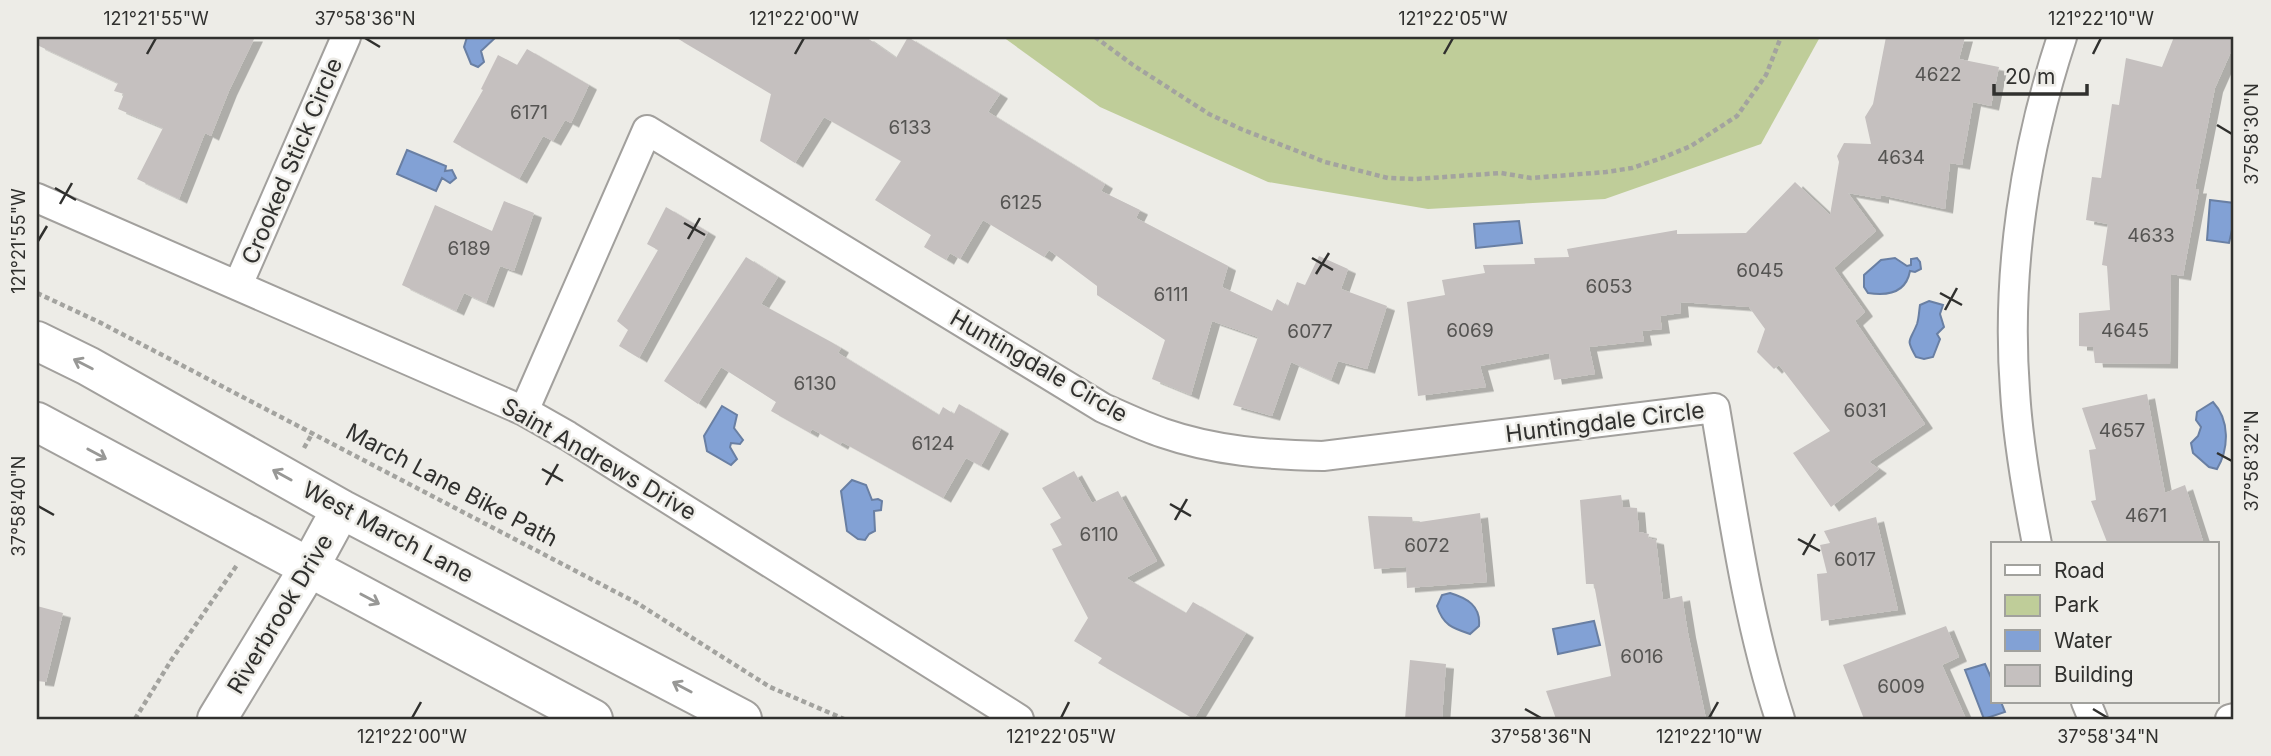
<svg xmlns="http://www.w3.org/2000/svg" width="2271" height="756" viewBox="0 0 2271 756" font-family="Inter,sans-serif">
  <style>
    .green { fill: #bfcd99 }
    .water { fill: #82a1d5; stroke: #697fa3; stroke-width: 2 }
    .building { fill: #c5c0bf; filter: url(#shadow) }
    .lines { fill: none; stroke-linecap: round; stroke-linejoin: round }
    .street-casing { stroke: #a2a09d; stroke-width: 32 }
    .secondary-casing { stroke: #a2a09d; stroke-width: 42 }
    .path { stroke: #a3a39f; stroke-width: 4.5; stroke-dasharray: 5 3.5; stroke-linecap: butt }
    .street { stroke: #fff; stroke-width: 28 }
    .secondary { stroke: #fff; stroke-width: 38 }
    .oneway { stroke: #989896 }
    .ticks { fill: none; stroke: #30302e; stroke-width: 2.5 }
    .labels { text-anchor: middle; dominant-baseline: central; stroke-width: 5; stroke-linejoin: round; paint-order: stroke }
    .number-label { font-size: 19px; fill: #555452 }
    .street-label { font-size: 23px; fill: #30302e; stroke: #edece7 }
    .neatline { fill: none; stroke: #30302e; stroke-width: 2.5 }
    .ticks-label { font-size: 18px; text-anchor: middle; fill: #30302e }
  </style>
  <defs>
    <filter id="shadow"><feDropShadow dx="8" dy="4.5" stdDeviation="0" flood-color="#0004"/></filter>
  </defs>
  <rect width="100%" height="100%" fill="#edece7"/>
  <path class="green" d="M1003,37H1820L1761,144L1605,199L1428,209L1268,182L1100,107Z"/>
  <path class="water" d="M467,37H496L481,51L484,62L478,67L471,64L464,47Z
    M407,150L446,166L445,171L452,170L456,178L450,183L442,178L436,191L397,174Z
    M2210,200L2234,203V221L2229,243L2207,240Z
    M1519,221L1522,243L1476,248L1474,224Z
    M1895,258L1907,266L1911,265V259L1917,258L1920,262L1921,269L1915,272L1910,271C1906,293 1887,296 1868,293L1864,287V275L1881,260Z
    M1929,301L1943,305L1940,314L1944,327L1937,334L1940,339L1933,357L1924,359L1916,357C1905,338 1910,342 1917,324C1919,318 1919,311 1920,305Z
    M2213,402C2230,420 2229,449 2217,469L2209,467L2193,453L2191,443L2198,436L2201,427L2196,420L2197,412Z
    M722,406L737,415L734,428L743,440L740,444L731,443L730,447L737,459L731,465L707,451L704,436Z
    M852,480L866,485L872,500L878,499L882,501L881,510L874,511L875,531L869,534L865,540L858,539L847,531L841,491Z
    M1450,593C1467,598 1481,606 1479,626L1470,634C1452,628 1443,625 1437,606L1442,595Z
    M1594,621L1600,645L1558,654L1553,629Z
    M1985,664L1993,682V702H2001L2005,712L1984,719L1965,670Z"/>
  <path class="building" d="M37,37H255L229,91L211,136L205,133L179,199L137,179L163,128L118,109L124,94L114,91L118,83L37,45Z
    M675,37H866L896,58L908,37L1000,94L988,112L1105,184L1101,191L1140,210L1136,218L1228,266L1222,287L1272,311L1277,299L1288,306L1297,282L1305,285L1319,256L1348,269L1341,289L1387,306L1367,369L1338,361L1331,380L1291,362L1272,416L1233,405L1258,337L1212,321L1191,395L1152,379L1165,340L1097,295V286L1049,250L1044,257L983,220L960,259L950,253L946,260L924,247L931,235L875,200L901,161L824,117L795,163L760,141L771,94Z
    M1886,37H1965L1959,59L1999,67L1991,106L1973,102L1962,165L1950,163L1945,209L1881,195V199L1848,193L1876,231L1834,268L1865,312L1855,321L1925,424L1869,462L1879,469L1831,507L1793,453L1830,431L1779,365L1774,369L1757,352L1765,329L1749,307L1680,302L1681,313L1660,316L1662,329L1642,331L1644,341L1589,347L1595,374L1554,380L1549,353L1480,366L1486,387L1418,396L1407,302L1445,295L1442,280L1485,273L1483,265L1535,264L1534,258L1569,257L1567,249L1677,230V234L1746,233L1795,182L1830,215L1839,162L1837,156L1844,143L1871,144L1865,117L1873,104Z
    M2174,37H2234V45L2215,88L2195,189H2199L2183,276L2171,274L2170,364L2095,363L2093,347L2079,346V313L2110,310L2107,266L2102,265L2108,224L2086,220L2092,177L2101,178L2112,104L2119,105L2126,58L2162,67Z
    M527,49L589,85L571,123L565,120L553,141L543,136L519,179L453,142L483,90L481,89L498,55L517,65Z
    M504,201L534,213L514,271L500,266L486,303L464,293L456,311L402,285L435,205L492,231Z
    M666,207L708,232L639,358L619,346L628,330L617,321L658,250L647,244Z
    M746,257L778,277L761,304L831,342L841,348L838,353L939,415L943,407L954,414L959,404L1001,429L981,466L966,458L943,498L842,442L840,445L812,429L810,433L771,411L776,402L721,367L698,404L664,381Z
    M2147,394L2165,493L2185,485L2204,544H2116V542H2107L2091,501L2096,500L2089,450L2096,449L2082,408Z
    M1074,471L1092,503L1118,491L1157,561L1126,578L1186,613L1193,602L1246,633L1194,719L1098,663L1102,658L1074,641L1088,618L1052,549L1062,545L1050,524L1061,518L1042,488Z
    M1621,495L1623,507L1637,508L1639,532L1649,534L1648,538L1656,540L1663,600L1682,596L1688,633L1706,719H1556L1546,691L1611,676L1594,584H1586L1580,500Z
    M1480,513L1487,582L1407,588L1406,567L1374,569L1368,516L1412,517L1413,523Z
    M1876,517L1898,610L1821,621L1817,574L1827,573L1820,545L1830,543L1824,531Z
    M37,606L63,613L46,682L37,681Z
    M1946,626L1959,657L1942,665L1966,719H1864L1843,665Z
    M1410,660L1446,664L1442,719H1405Z"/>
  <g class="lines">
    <g class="street-casing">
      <path id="street" d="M37,198L524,411L568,436L1019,719
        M238,285L346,37
        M524,411L647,130L1103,408C1122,416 1142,426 1163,433C1215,451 1269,455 1323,456L1715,408C1733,513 1747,618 1780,719
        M2037,544C2027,493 2018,442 2015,391C2006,272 2025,149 2062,37
        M2086,702L2093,719
        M2230,719L2234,718"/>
    </g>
    <g class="secondary-casing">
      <path id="secondary" d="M37,341L88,366L341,509L742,719
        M37,422L593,719
        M217,719L310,566L341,509"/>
    </g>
    <path class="path" d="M1095,37L1133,65L1209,114L1241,129L1325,162L1388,178L1416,179L1501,173L1531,178L1606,172L1632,168L1662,158L1691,146L1737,116L1766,75L1781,37
      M37,293L99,322L637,603L770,687L844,719
      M304,448L313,432
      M135,719L172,659L237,565"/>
    <use href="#street" class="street"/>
    <use href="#secondary" class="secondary"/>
  </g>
  <defs><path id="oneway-shaft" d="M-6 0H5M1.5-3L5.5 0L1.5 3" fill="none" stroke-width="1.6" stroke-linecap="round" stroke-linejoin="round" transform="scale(1.75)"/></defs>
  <g class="oneway">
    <use href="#oneway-shaft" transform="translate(83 364) rotate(-153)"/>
    <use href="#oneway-shaft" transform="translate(97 454) rotate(28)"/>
    <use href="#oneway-shaft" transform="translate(282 475) rotate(-151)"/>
    <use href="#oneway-shaft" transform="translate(370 599) rotate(28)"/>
    <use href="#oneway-shaft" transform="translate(682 687) rotate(-152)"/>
  </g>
  <path class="ticks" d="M365,38L380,47M147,54L156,38M795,54L804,38M1444,54L1453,38M2093,54L2101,38M2217,125L2232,134M55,188L76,200M60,204L72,183M684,223L705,235M688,239L700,218M38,241L47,226M1312,258L1333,270M1316,274L1329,253M1940,293L1962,305M1945,310L1957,288M2217,453L2232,461M542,469L563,481M546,485L558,464M1170,504L1191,516M38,506L54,515M1175,520L1187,499M1798,539L1820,551M1803,555L1815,534M1525,709L1541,718M2093,709L2108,718M412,718L421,702M1061,718L1069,702M1709,718L1718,702"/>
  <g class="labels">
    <g class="number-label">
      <text x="1938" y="74">4622</text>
      <text x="529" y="112">6171</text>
      <text x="910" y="127">6133</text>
      <text x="1901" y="157">4634</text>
      <text x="1021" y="202">6125</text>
      <text x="2151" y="235">4633</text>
      <text x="469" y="248">6189</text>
      <text x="1760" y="270">6045</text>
      <text x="1609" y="286">6053</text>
      <text x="1171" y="294">6111</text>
      <text x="1470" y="330">6069</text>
      <text x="2125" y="330">4645</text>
      <text x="1310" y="331">6077</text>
      <text x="815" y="383">6130</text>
      <text x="1865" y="410">6031</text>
      <text x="2122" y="430">4657</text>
      <text x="933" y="443">6124</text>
      <text x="2146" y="515">4671</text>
      <text x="1099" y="534">6110</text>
      <text x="1427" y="545">6072</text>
      <text x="1855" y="559">6017</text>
      <text x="1642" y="656">6016</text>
      <text x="1901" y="686">6009</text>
    </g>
    <g class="street-label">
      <text transform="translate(292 161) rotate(-67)">Crooked Stick Circle</text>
      <text transform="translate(1039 366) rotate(30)">Huntingdale Circle</text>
      <text transform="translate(1605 422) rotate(-7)">Huntingdale Circle</text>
      <text transform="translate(599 459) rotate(30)">Saint Andrews Drive</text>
      <text transform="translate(452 485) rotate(28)">March Lane Bike Path</text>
      <text transform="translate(388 532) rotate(28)">West March Lane</text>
      <text transform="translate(280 614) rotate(-59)">Riverbrook Drive</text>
    </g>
  </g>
  <rect width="2271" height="756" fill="none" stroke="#edece7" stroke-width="77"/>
  <rect x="1991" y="542" width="228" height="161" fill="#edece7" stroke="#a1a19d" stroke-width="2"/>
  <rect x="2005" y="565" width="35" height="10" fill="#ffffff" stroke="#a1a19d" stroke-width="2"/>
  <text x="2054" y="578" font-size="21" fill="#30302e">Road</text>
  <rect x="2005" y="595" width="35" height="21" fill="#bfcd99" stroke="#a1a19d" stroke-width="2"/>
  <text x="2054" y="612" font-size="21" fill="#30302e">Park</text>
  <rect x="2005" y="630" width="35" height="21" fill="#82a1d5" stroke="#a1a19d" stroke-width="2"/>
  <text x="2054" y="648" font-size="21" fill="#30302e">Water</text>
  <rect x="2005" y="665" width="35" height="21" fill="#c5c0bf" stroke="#a1a19d" stroke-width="2"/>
  <text x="2054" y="682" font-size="21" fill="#30302e">Building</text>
  <path d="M1994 84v10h93v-10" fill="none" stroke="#30302e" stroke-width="3.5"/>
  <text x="2005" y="84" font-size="21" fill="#30302e" stroke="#edece7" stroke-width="5" paint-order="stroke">20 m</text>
  <rect x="38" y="38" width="2194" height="680" class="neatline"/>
  <g class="ticks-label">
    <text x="156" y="25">121°21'55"W</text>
    <text x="365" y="25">37°58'36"N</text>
    <text x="804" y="25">121°22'00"W</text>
    <text x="1453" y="25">121°22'05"W</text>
    <text x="2101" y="25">121°22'10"W</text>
    <text transform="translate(2252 134) rotate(-90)" y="6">37°58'30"N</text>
    <text transform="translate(19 241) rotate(-90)" y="6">121°21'55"W</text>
    <text transform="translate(2252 461) rotate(-90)" y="6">37°58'32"N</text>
    <text transform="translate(19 506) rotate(-90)" y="6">37°58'40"N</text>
    <text x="412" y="743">121°22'00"W</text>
    <text x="1061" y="743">121°22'05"W</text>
    <text x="1541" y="743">37°58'36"N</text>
    <text x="1709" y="743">121°22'10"W</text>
    <text x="2108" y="743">37°58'34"N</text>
  </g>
</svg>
